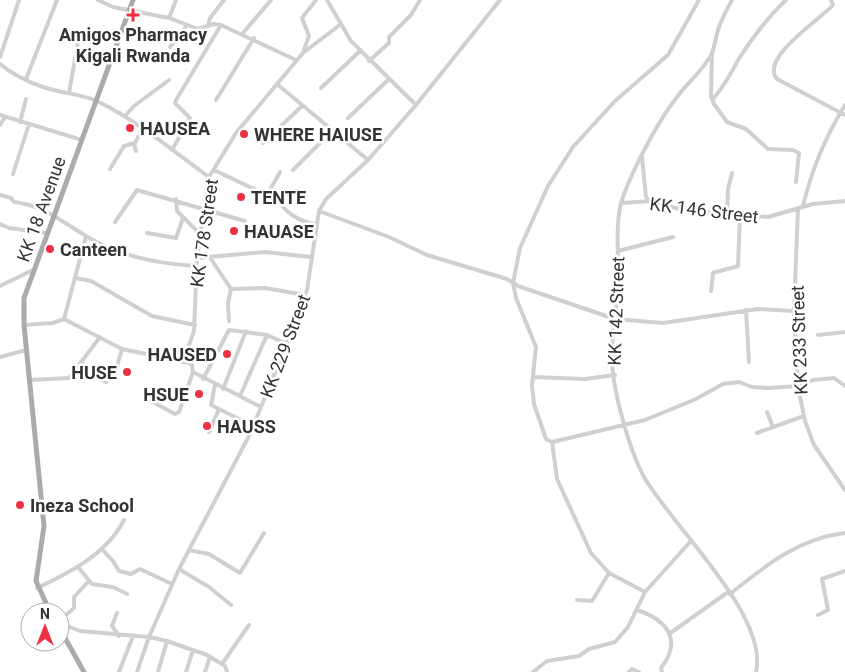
<svg xmlns="http://www.w3.org/2000/svg" width="845" height="672" viewBox="0 0 845 672" font-family="Roboto,sans-serif">
  <style>
    .lines { fill: none; stroke-linecap: round; stroke-linejoin: round }
    .minor { stroke: #d0d0d0; stroke-width: 4 }
    .major { stroke: #ababab; stroke-width: 5 }
    .poi-dot { fill: #ed3143; stroke: #fff; stroke-width: 2 }
    .labels { text-anchor: middle; dominant-baseline: central; stroke-width: 5; stroke-linejoin: round; paint-order: stroke }
    .poi-label { font-size: 18px; font-weight: bold; fill: #333; stroke: #fff; text-anchor: start }
    .street-label { font-size: 18px; fill: #333; stroke: #fff }
  </style>
  <rect width="100%" height="100%" fill="#fff"/>
  <g class="lines">
    <path class="minor" d="M98,0L113,7L169,18L198,29L214,24L221,25L296,60
      M327,0L351,41L416,105
      M699,0L668,55L615,101L573,147L548,186L520,248L513,283L516,298L536,347L532,385L534,404L546,439L552,442L645,420L696,399L723,384L739,382L752,387L768,388L798,386L813,380L834,378L845,386
      M732,0C727,9 722,18 719,27C716,35 715,45 712,53C704,70 688,82 677,97C658,121 630,174 621,203C615,229 619,257 618,282C618,306 612,330 612,354C611,386 629,449 644,477C672,526 769,615 756,672
      M831,0L833,5C821,19 759,58 777,79L845,115
      M169,18L176,0
      M208,26L210,18L224,0
      M243,33L271,0
      M170,47L187,25
      M303,53L341,24
      M712,53L711,96L714,104L727,122L746,129L768,149L793,150L799,153L796,182
      M0,57L19,0
      M369,61L389,43V37L411,15L420,0
      M0,64C16,77 38,87 58,91C71,94 87,96 99,102C139,122 173,151 209,177
      M26,79L57,0
      M277,84L368,160
      M321,88L360,51
      M69,93L78,42
      M713,99C726,84 730,74 740,57C753,37 768,17 786,0
      M216,100L254,38
      M0,115L82,140
      M125,116L134,106L169,80
      M348,118L389,79
      M20,122L26,99
      M0,125L5,117
      M263,143L301,107
      M134,144L136,151
      M172,150L190,118L175,103L176,100L221,25
      M642,157L646,197L650,201
      M110,169L124,146L135,143L143,128
      M214,170L279,201C286,213 300,222 315,224
      M293,170L331,132
      M13,174L29,124
      M0,195L11,198L14,202C43,205 61,221 86,236C118,256 160,264 197,266
      M267,195L280,172
      M176,199L177,211L201,235
      M622,203L650,201L687,211L768,217L813,204L845,201
      M803,206C811,172 826,136 845,105
      M798,208L794,311L798,386L805,421L814,445L845,490
      M319,211L389,237L427,255L507,279L518,286L615,319L663,323L758,309L794,311
      M727,215L728,189L732,173
      M115,222L137,190L245,221
      M0,224L9,228L46,233
      M147,233L176,238L183,218
      M618,251L673,237
      M209,256L231,289L265,288L305,295
      M197,258L265,252L311,257
      M75,278L91,281L152,316L195,325
      M0,286L33,270
      M711,291L713,273L738,266L740,215
      M746,310L749,362
      M64,319L86,236
      M229,321L228,303L231,289
      M24,325L53,323L64,319L122,349L189,363L192,365L193,372L261,407
      M818,335L845,332
      M0,357L26,350
      M183,362L194,331L197,258L209,177L236,133L303,53L309,36L302,18L316,0
      M82,363L94,376L106,382L117,366L122,349
      M533,377L585,379L615,375
      M203,379L229,330L267,335L287,344
      M29,380L69,378L100,337
      M215,385L211,405L253,426
      M223,389L246,331
      M240,396L267,335
      M149,400L175,414L179,412L193,372
      M767,412L773,427
      M209,432L219,409
      M757,433L804,416
      M552,442L557,479L591,553L609,573L645,592
      M102,549L113,561L119,571L131,574L140,569L172,584
      M189,550L209,554L240,573L264,533
      M78,567L92,584L113,587L127,594
      M179,569L209,587L231,605
      M37,588C69,573 107,554 124,520
      M730,594C765,566 799,538 845,533
      M577,600L592,601L609,573
      M637,610C667,620 683,640 661,668L662,672
      M117,613L112,626L119,636
      M818,615L828,610L822,579L845,571
      M60,620L74,608V597L89,581
      M60,623L80,631L149,637L167,641L207,655L225,666L227,672
      M669,634L728,592
      M222,664L249,625
      M119,672L133,636
      M137,672L149,637L179,569L250,434L281,358L307,290L319,211L326,199L368,160L416,105L500,0
      M158,672L167,641
      M186,672L193,650
      M205,672L210,657
      M533,672L547,661L579,656L589,649L615,642L628,627L645,592L690,542
      M629,672L632,669L639,672"/>
    <path class="major" d="M50,612L36,581L44,526L24,325V298L133,0
      M60,629L84,672"/>
  </g>
  <g class="poi-dot">
    <path d="M130.5 7.5h5v5h5v5h-5v5h-5v-5h-5v-5h5z"/>
    <circle cx="130" cy="128" r="5"/>
    <circle cx="244" cy="134" r="5"/>
    <circle cx="241" cy="197" r="5"/>
    <circle cx="234" cy="231" r="5"/>
    <circle cx="50" cy="249" r="5"/>
    <circle cx="227" cy="354" r="5"/>
    <circle cx="127" cy="372" r="5"/>
    <circle cx="199" cy="394" r="5"/>
    <circle cx="207" cy="426" r="5"/>
    <circle cx="20" cy="505" r="5"/>
  </g>
  <g class="labels">
    <g class="poi-label">
      <text x="133" y="34" text-anchor="middle">Amigos Pharmacy<tspan x="133" dy="21">Kigali Rwanda</tspan></text>
      <text x="140" y="128">HAUSEA</text>
      <text x="254" y="134">WHERE HAIUSE</text>
      <text x="251" y="197">TENTE</text>
      <text x="244" y="231">HAUASE</text>
      <text x="60" y="249">Canteen</text>
      <text x="217" y="354" text-anchor="end">HAUSED</text>
      <text x="117" y="372" text-anchor="end">HUSE</text>
      <text x="189" y="394" text-anchor="end">HSUE</text>
      <text x="217" y="426">HAUSS</text>
      <text x="30" y="505">Ineza School</text>
    </g>
    <g class="street-label">
      <text transform="translate(41 209) rotate(-70)">KK 18 Avenue</text>
      <text transform="translate(704 210) rotate(7)">KK 146 Street</text>
      <text transform="translate(204 233) rotate(-82)">KK 178 Street</text>
      <text transform="translate(616 311) rotate(-88)">KK 142 Street</text>
      <text transform="translate(799 340) rotate(-92)">KK 233 Street</text>
      <text transform="translate(285 346) rotate(-69)">KK 229 Street</text>
    </g>
  </g>
  <g transform="translate(45 627)"><circle r="24" fill="#ffffff" stroke="#adadad"/>
  <path d="M0-4L9 19L0 12L-9 19Z" fill="#ed3143"/>
  <text y="-8" font-size="14" font-weight="bold" text-anchor="middle" fill="#333333">N</text>
  </g>
</svg>
